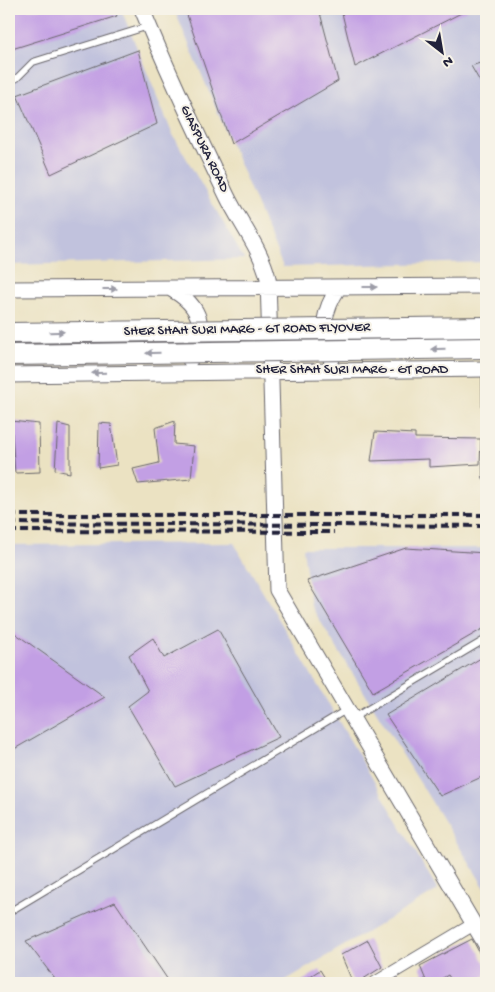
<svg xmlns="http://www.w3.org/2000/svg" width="495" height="992" viewBox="0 0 495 992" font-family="'Gochi Hand',sans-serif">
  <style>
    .industrial { fill: #c1c2dd }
    .building { fill: #c29fe4 }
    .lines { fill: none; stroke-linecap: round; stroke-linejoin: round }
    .service-casing { stroke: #68656a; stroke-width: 8 }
    .minor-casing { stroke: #68656a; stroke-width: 14 }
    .tertiary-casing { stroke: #68656a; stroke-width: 17 }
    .service { stroke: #fff; stroke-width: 6 }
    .minor { stroke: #fff; stroke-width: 12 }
    .tertiary { stroke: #fff; stroke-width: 15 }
    .rail { stroke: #22223b; stroke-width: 4; stroke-dasharray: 8 4; stroke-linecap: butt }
    .trunk-bridge-casing { stroke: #68656a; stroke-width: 22; stroke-linecap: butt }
    .trunk-bridge { stroke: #fff; stroke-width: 20 }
    .oneway { fill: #9c9ca7 }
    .labels { text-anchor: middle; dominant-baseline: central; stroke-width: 4; stroke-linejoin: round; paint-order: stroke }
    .street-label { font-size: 14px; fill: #22223b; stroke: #f7f3e8 }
  </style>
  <rect width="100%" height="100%" fill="#f7f3e8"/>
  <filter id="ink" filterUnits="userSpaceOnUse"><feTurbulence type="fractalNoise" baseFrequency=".02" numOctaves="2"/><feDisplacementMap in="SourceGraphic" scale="10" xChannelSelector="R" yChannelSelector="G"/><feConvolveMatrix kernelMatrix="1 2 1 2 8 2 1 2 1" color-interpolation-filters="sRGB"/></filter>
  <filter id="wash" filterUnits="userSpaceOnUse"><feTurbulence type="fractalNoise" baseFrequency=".0096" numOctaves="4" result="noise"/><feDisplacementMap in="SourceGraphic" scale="20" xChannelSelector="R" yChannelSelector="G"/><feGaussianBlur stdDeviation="1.12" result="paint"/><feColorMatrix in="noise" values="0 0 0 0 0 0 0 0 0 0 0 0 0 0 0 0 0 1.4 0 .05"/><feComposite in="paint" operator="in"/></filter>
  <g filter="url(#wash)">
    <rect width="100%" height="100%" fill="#ebe2c2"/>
    <path class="industrial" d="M9,9H121L172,133L244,259L9,265Z
      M174,9H486V262L283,267Z
      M234,543L438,890L281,983H9V545Z
      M303,548H486V890L311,606Z"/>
    <g id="blocks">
      <path class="building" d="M9,9H114L117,16L12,49L9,40Z
        M185,9H319L338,81L231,144Z
        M341,9H469L355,67Z
        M138,50L157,124L51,174L17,95Z
        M486,61V92L471,66Z
        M11,421L39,424L40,472L15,473Z
        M175,421L174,444L194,446L191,479L138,484L133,469L159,463L155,428Z
        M99,423L111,424L117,465L98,468Z
        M58,424L70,427V473L55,470Z
        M375,432L415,434V438L481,439L480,464L429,467V459L371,461Z
        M406,548L486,553V627L373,692L307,581Z
        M9,629L105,697L9,752Z
        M218,629L279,737L175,786L128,706L148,691L129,655L153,638L164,658Z
        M486,655V775L440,796L386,715Z
        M115,902L170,983H58L26,941Z
        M472,939L486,965V975L474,983H453L448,975L434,983H427L420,966Z
        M368,940L382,967L357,983H353L341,955Z
        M320,970L328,983H299Z"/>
    </g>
  </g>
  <g filter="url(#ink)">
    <use href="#blocks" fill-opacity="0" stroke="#68656a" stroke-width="1"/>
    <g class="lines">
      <g class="service-casing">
        <path id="service" d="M9,82L17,78L33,62L149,26
          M485,370L486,476
          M353,718L486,639
          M9,912L346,710"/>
      </g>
      <g class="minor-casing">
        <path id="minor" d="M375,983L474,924"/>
      </g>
      <g class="tertiary-casing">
        <path id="tertiary" d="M142,9C168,73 197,134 227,196C240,223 261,249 268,278L277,590L486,945
          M9,289L486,286
          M171,289C202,306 208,330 190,360
          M331,359C318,335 324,309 339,287
          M9,375L486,369"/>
      </g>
      <use href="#service" class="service"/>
      <use href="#minor" class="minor"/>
      <use href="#tertiary" class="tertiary"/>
      <path class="rail" d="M9,515H486
        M9,523L486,526
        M9,531L334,532"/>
      <g class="trunk-bridge-casing">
        <path id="trunk-bridge" d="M9,333L486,327
          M9,355L486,348"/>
      </g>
      <use href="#trunk-bridge" class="trunk-bridge"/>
    </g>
    <defs><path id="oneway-solid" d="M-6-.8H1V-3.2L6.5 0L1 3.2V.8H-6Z" transform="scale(1.25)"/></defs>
    <g class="oneway">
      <use href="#oneway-solid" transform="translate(370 287)"/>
      <use href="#oneway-solid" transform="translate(110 289)"/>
      <use href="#oneway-solid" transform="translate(57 332) rotate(-1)"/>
      <use href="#oneway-solid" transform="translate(438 349) rotate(179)"/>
      <use href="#oneway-solid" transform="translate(153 353) rotate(179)"/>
      <use href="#oneway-solid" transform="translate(99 373) rotate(179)"/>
    </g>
  </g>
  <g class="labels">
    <g class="street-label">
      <text transform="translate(204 149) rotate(64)">GIASPURA ROAD</text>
      <text transform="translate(247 330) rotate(-1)">SHER SHAH SURI MARG - GT ROAD FLYOVER</text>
      <text x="352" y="370">SHER SHAH SURI MARG - GT ROAD</text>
    </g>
  </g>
  <rect width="495" height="992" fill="none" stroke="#f7f3e8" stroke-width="30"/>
  <g transform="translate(442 52) rotate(149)" stroke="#f7f3e8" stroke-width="4" paint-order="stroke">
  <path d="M0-4L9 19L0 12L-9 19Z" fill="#22223b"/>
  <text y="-8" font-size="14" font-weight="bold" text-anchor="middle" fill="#22223b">N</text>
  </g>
</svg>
